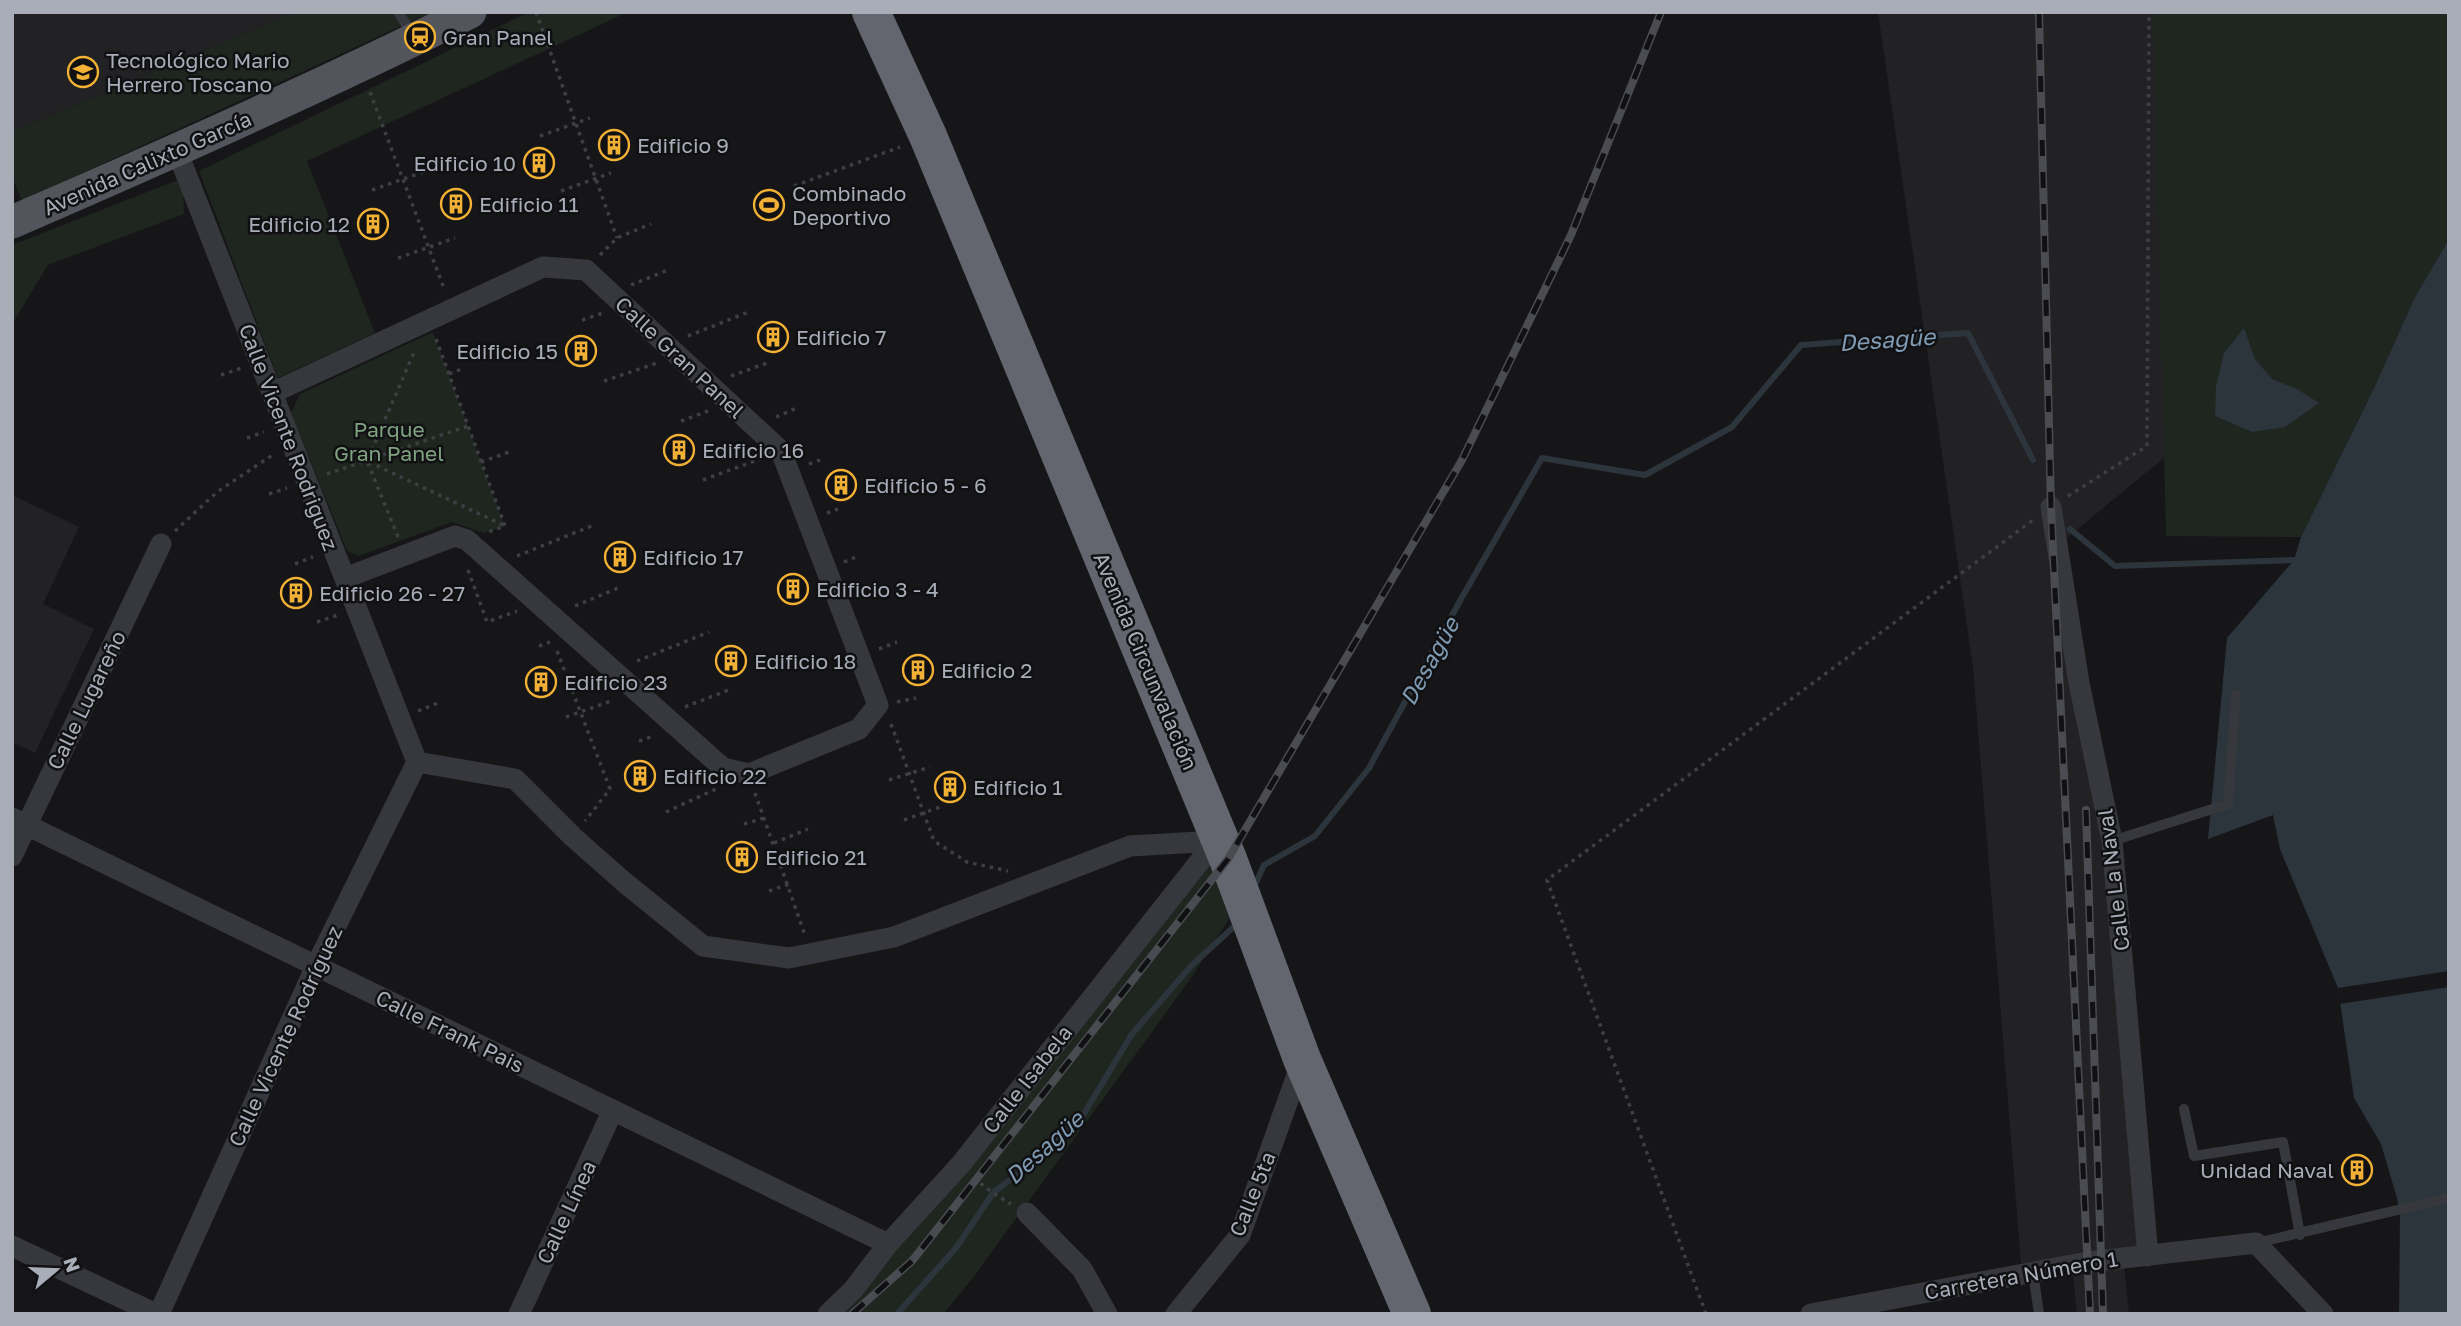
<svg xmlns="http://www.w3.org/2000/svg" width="2461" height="1326" viewBox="0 0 2461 1326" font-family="'Golos Text',sans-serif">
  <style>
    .built { fill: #222225 }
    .green { fill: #1e261f }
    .water { fill: #2c353c }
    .pier { fill: #161618 }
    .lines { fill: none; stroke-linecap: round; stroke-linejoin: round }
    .stream { stroke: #2c353c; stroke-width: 6 }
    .path { stroke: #3d3f44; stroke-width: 3.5; stroke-dasharray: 3.5 5; stroke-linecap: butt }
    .lane { stroke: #37383d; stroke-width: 10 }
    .street { stroke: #37383d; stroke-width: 21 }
    .primary { stroke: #53555c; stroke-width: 33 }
    .highway { stroke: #63666e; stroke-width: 38 }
    .rail-casing { stroke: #4a4c52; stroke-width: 8 }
    .rail { stroke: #111113; stroke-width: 5; stroke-dasharray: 16; stroke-linecap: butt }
    .labels { text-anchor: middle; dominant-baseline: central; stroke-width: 5; stroke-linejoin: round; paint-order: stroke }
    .poi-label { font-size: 21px; fill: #a8adb8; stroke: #111113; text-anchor: start }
    .street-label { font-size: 21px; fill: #a8adb8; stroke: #111113 }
    .park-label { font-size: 21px; fill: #7fa381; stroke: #111113 }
    .water-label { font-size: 23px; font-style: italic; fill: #7f9bb3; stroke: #111113 }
  </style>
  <rect width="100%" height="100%" fill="#161618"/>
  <path class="built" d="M12,12H295L12,132Z
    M1878,12H2157L2165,457L2057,546L2112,841L2145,1255L2123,1257L2129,1314H2077L2072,1264L2022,1275L1973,668Z
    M12,495L79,527L43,604L94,629L35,753L12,742Z"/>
  <path class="green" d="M295,12H432L22,201L12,177V132Z
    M529,12H628L307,161L375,333L278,378L199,171Z
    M2153,12H2449V239L2415,297L2374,388L2301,537L2166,536Z
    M183,178L184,214L48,265L12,324V245Z
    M433,332L505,526L484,533L452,522L359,556L347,551L291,413L300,394Z
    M1215,854L1233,913L1189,981L972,1279L943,1314H840Z"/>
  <path class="water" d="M2449,239V1314H2399L2400,1215L2397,1198L2381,1144L2354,1098L2338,988L2280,849L2273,815L2208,839L2227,638L2294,560L2301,537L2374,388L2415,297Z
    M2244,328L2255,359L2272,379L2297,389L2319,403L2285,427L2252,432L2215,416L2216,386L2224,353Z"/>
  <path class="pier" d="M2449,971V987L2340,1004L2338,988Z"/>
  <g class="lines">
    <path class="stream" d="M2070,529L2115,566L2294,560
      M1254,887L1264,865L1315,836L1369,768L1461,599L1542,458L1645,475L1732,427L1801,345L1968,333L2033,460
      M897,1314L956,1248L993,1193L1028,1166L1082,1117L1132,1034L1192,965L1238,923"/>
    <path class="path" d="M536,12L617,238
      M370,92L445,291
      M540,136L590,118
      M794,186L900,147
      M372,190L429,170
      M561,191L611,173
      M600,255L617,238L651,224
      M398,258L455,238
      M631,285L668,270
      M582,320L603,313
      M688,336L751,311
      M436,339L505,526L488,532
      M449,374L464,368
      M221,375L242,368
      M731,376L770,362
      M604,381L657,363
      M776,417L799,407
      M681,421L708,411
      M247,438L264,432
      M369,462L505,526
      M481,462L509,452
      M809,464L820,460
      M327,474L468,426
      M703,480L760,459
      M269,494L287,488
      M2068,496L2147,446L2149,12
      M827,513L838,509
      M175,531L217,492L274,454
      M398,537L367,461L415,350
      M517,556L594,525
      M844,562L856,557
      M295,564L313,557
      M468,570L487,622L517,611
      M575,606L618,588
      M317,622L338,615
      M539,646L550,642
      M879,649L897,642
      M557,651L610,789L585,821
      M637,661L709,632
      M897,702L916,698
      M685,707L731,689
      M418,711L438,703
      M566,717L614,700
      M891,724L934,841L967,862L1008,871
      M639,741L654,736
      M889,780L930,767
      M755,793L805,935
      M666,812L716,789
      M904,820L943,806
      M744,824L764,818
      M774,843L808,829
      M769,891L789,884
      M974,1178L993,1193L1011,1204
      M1706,1314L1547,880L2033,520"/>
    <path class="lane" d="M398,12L413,35
      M2112,841L2228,804L2236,695
      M2184,1109L2194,1156L2283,1142L2300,1235
      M2256,1243L2449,1198
      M2033,1272L2039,1314"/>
    <path class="street" d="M177,151L417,762
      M272,393L543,267L586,270L781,451L878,705L859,729L749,774L723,768L467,540L455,536L345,578
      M2051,507L2079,683L2112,841L2148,1256
      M417,762L515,779L573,837L624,882L703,946L789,958L894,937L1130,846L1216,841
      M12,818L888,1244
      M12,856L161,544
      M1027,1213L1082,1269L1107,1314
      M12,1246L156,1314
      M159,1314L316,966L417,762
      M519,1314L613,1110
      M828,1314L853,1290L888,1244L961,1164L1219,837
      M1176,1314L1240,1235L1302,1061
      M1811,1314L2088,1262L2256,1243L2323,1314"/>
    <path class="primary" d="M12,222C167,155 320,87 470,12"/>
    <path class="highway" d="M871,12L928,136L1228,859L1302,1059L1412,1314"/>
    <g class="rail-casing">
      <path id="rail" d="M2039,12L2051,507L2090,1314
        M2086,810L2103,1314
        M852,1314L912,1261L1228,859L1462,460L1571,235L1661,12"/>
    </g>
    <use href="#rail" class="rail"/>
  </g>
  <defs>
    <g id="station-ring" transform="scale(1.575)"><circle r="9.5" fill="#111113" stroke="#f2b134" stroke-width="1.5"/><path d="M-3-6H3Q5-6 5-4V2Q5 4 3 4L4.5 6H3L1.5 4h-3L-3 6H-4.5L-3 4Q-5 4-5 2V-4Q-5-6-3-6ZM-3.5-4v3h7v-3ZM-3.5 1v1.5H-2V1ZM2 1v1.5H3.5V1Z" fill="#f2b134"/></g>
    <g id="school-ring" transform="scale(1.575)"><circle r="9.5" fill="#111113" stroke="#f2b134" stroke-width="1.5"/><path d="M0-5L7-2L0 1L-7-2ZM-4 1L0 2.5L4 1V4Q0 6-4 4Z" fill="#f2b134"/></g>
    <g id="building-ring" transform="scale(1.575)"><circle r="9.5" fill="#111113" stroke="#f2b134" stroke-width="1.5"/><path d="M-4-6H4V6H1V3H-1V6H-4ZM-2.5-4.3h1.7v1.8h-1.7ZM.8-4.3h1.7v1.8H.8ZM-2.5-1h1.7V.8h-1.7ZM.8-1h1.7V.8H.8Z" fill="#f2b134"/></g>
    <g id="stadium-ring" transform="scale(1.575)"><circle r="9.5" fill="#111113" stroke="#f2b134" stroke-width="1.5"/><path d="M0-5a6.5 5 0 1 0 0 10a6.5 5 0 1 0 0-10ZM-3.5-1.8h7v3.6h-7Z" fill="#f2b134"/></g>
  </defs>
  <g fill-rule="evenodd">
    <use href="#station-ring" x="420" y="37"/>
    <use href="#school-ring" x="83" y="72"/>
    <use href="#building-ring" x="614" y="145"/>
    <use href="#building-ring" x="539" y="163"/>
    <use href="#building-ring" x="456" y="204"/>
    <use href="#stadium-ring" x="769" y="205"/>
    <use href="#building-ring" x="373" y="224"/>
    <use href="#building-ring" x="773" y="337"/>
    <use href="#building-ring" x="581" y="351"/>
    <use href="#building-ring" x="679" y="450"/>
    <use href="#building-ring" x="841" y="485"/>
    <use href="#building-ring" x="620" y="557"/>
    <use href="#building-ring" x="793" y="589"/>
    <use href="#building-ring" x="296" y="593"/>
    <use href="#building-ring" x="731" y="661"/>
    <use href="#building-ring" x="918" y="670"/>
    <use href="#building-ring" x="541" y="682"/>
    <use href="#building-ring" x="640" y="776"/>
    <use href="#building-ring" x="950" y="787"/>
    <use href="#building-ring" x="742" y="857"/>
    <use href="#building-ring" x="2357" y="1170"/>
  </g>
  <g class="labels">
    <g class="poi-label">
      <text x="443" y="37">Gran Panel</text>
      <text x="106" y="60">Tecnológico Mario<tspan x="106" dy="24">Herrero Toscano</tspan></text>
      <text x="637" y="145">Edificio 9</text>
      <text x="516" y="163" text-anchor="end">Edificio 10</text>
      <text x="792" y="193">Combinado<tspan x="792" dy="24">Deportivo</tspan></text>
      <text x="479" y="204">Edificio 11</text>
      <text x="350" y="224" text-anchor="end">Edificio 12</text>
      <text x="796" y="337">Edificio 7</text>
      <text x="558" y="351" text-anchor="end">Edificio 15</text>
      <text x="702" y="450">Edificio 16</text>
      <text x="864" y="485">Edificio 5 - 6</text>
      <text x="643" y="557">Edificio 17</text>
      <text x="816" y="589">Edificio 3 - 4</text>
      <text x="319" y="593">Edificio 26 - 27</text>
      <text x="754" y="661">Edificio 18</text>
      <text x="941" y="670">Edificio 2</text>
      <text x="564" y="682">Edificio 23</text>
      <text x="663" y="776">Edificio 22</text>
      <text x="973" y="787">Edificio 1</text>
      <text x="765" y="857">Edificio 21</text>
      <text x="2334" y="1170" text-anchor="end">Unidad Naval</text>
    </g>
    <g class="street-label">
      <text transform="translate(147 163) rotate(-24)">Avenida Calixto García</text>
      <text transform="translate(680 357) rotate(43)">Calle Gran Panel</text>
      <text transform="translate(289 437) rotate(69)">Calle Vicente Rodriguez</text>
      <text transform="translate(1146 661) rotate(67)">Avenida Circunvalación</text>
      <text transform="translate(86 700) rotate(-64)">Calle Lugareño</text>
      <text transform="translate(2113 880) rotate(-97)">Calle La Naval</text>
      <text transform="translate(450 1031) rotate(26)">Calle Frank Pais</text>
      <text transform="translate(285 1036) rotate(-65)">Calle Vicente Rodríguez</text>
      <text transform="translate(1027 1079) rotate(-52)">Calle Isabela</text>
      <text transform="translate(1252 1194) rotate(-68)">Calle 5ta</text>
      <text transform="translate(566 1212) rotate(-65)">Calle Línea</text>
      <text transform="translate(2021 1275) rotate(-10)">Carretera Número 1</text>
    </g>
    <g class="park-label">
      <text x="389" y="429">Parque<tspan x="389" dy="24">Gran Panel</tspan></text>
    </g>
    <g class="water-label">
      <text transform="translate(1887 339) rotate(-4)">Desagüe</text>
      <text transform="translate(1429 661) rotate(-61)">Desagüe</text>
      <text transform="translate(1044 1147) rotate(-42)">Desagüe</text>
    </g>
  </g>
  <rect width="2461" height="1326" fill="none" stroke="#a8adb8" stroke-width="28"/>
  <g transform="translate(56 1270) rotate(71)" stroke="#111113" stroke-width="5" paint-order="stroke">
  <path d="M0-5L12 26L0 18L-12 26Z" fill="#a8adb8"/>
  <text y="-10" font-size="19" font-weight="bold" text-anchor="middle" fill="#a8adb8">N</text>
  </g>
</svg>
